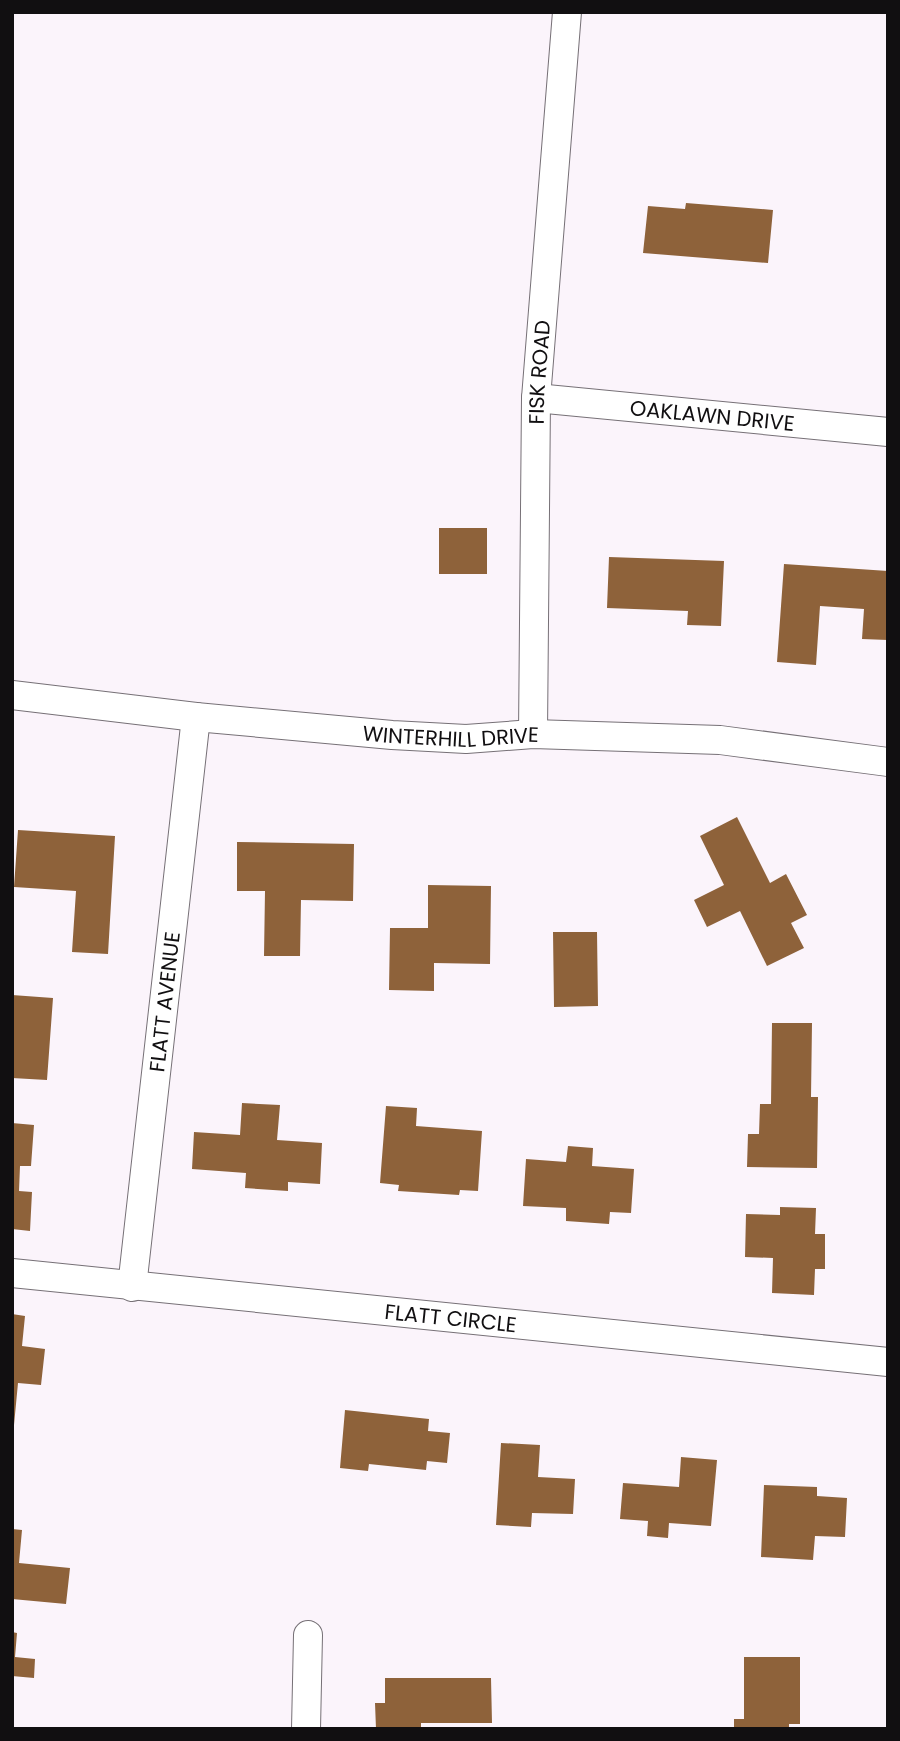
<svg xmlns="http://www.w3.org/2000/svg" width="900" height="1741" viewBox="0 0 900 1741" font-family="Poppins,sans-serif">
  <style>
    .building { fill: #8e623a }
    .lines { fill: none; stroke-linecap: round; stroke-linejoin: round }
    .minor-casing { stroke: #767076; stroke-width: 30 }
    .minor { stroke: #fff; stroke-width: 28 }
    .labels { text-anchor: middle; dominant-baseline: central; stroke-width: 7; stroke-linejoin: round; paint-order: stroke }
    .street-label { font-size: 21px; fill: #110f11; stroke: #fff }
  </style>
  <rect width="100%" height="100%" fill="#fbf4fb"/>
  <path class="building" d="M686,203L773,210L768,263L643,253L648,206L685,209Z
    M439,528H487V574H439Z
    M609,557L724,561L721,626L687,625L688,611L607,608Z
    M784,564L888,571V640L862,639L864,609L820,606L816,665L777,662Z
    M737,817L770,883L786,874L807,915L791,923L804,948L767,966L740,911L707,927L694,900L724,885L700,836Z
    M18,830L115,836L108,954L72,952L76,891L14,887Z
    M237,842L354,844L353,901L301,900L300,956H264L265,891H237Z
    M428,885L491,886L490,964L434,963V991L389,990L390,928H428Z
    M553,932H597L598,1006L554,1007Z
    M12,995L53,998L47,1080L12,1078Z
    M772,1023H812L811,1097H818L817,1168L747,1167L748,1134H759L760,1104H771Z
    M242,1103L280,1105L277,1140L322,1143L320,1184L288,1182V1191L245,1188L246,1173L192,1169L194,1132L240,1135Z
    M386,1106L417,1108L416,1126L482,1131L478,1191L460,1190L459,1195L398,1191L399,1185L380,1183Z
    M12,1123L34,1125L31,1166H20L19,1191L32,1192L30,1231L12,1229Z
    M568,1146L593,1148L592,1166L634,1169L631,1213L610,1212L609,1224L566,1221V1208L523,1206L526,1159L566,1162Z
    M780,1207L816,1208L815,1234H825V1269H815L814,1295L772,1293L773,1258L745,1257L746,1214L780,1215Z
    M12,1314L25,1316L22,1346L45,1349L41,1385L18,1383L14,1425H12Z
    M345,1410L429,1419L428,1431L450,1433L447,1463L427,1461L426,1470L369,1464L368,1471L340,1468Z
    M501,1443L540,1445L538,1477L575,1479L573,1514L532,1513L531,1527L496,1525Z
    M681,1457L717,1460L711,1526L669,1523L668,1538L647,1536L648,1521L620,1519L623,1483L679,1487Z
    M764,1485L817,1487V1496L847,1498L845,1537L815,1536L813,1560L761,1557Z
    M12,1529L22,1530L19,1563L70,1568L66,1604L12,1599Z
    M12,1632L17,1633L15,1657L35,1659L34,1678L12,1676Z
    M744,1657H800V1724H789V1729H734V1719H744Z
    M385,1678H491L492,1723H421V1729H376L375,1703H385Z"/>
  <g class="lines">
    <g class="minor-casing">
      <g id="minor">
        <path id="s1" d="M536,398L888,432"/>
        <path id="s2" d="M12,695L196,717L392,735L466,739L533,734L720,740L888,762"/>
        <path id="s3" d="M533,734L536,398L567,12"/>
        <path id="s4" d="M12,1273L888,1362"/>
        <path id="s5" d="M132,1287L196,717"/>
        <path d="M306,1729L308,1635"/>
      </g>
    </g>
    <use href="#minor" class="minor"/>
  </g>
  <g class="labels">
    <g class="street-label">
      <text stroke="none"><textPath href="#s3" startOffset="362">FISK ROAD</textPath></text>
      <text stroke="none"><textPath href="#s1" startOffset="177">OAKLAWN DRIVE</textPath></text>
      <text stroke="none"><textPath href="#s2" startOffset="441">WINTERHILL DRIVE</textPath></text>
      <text stroke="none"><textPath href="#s5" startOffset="287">FLATT AVENUE</textPath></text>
      <text stroke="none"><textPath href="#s4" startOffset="441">FLATT CIRCLE</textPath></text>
    </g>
  </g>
  <rect width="900" height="1741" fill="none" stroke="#110f11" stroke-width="28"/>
</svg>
